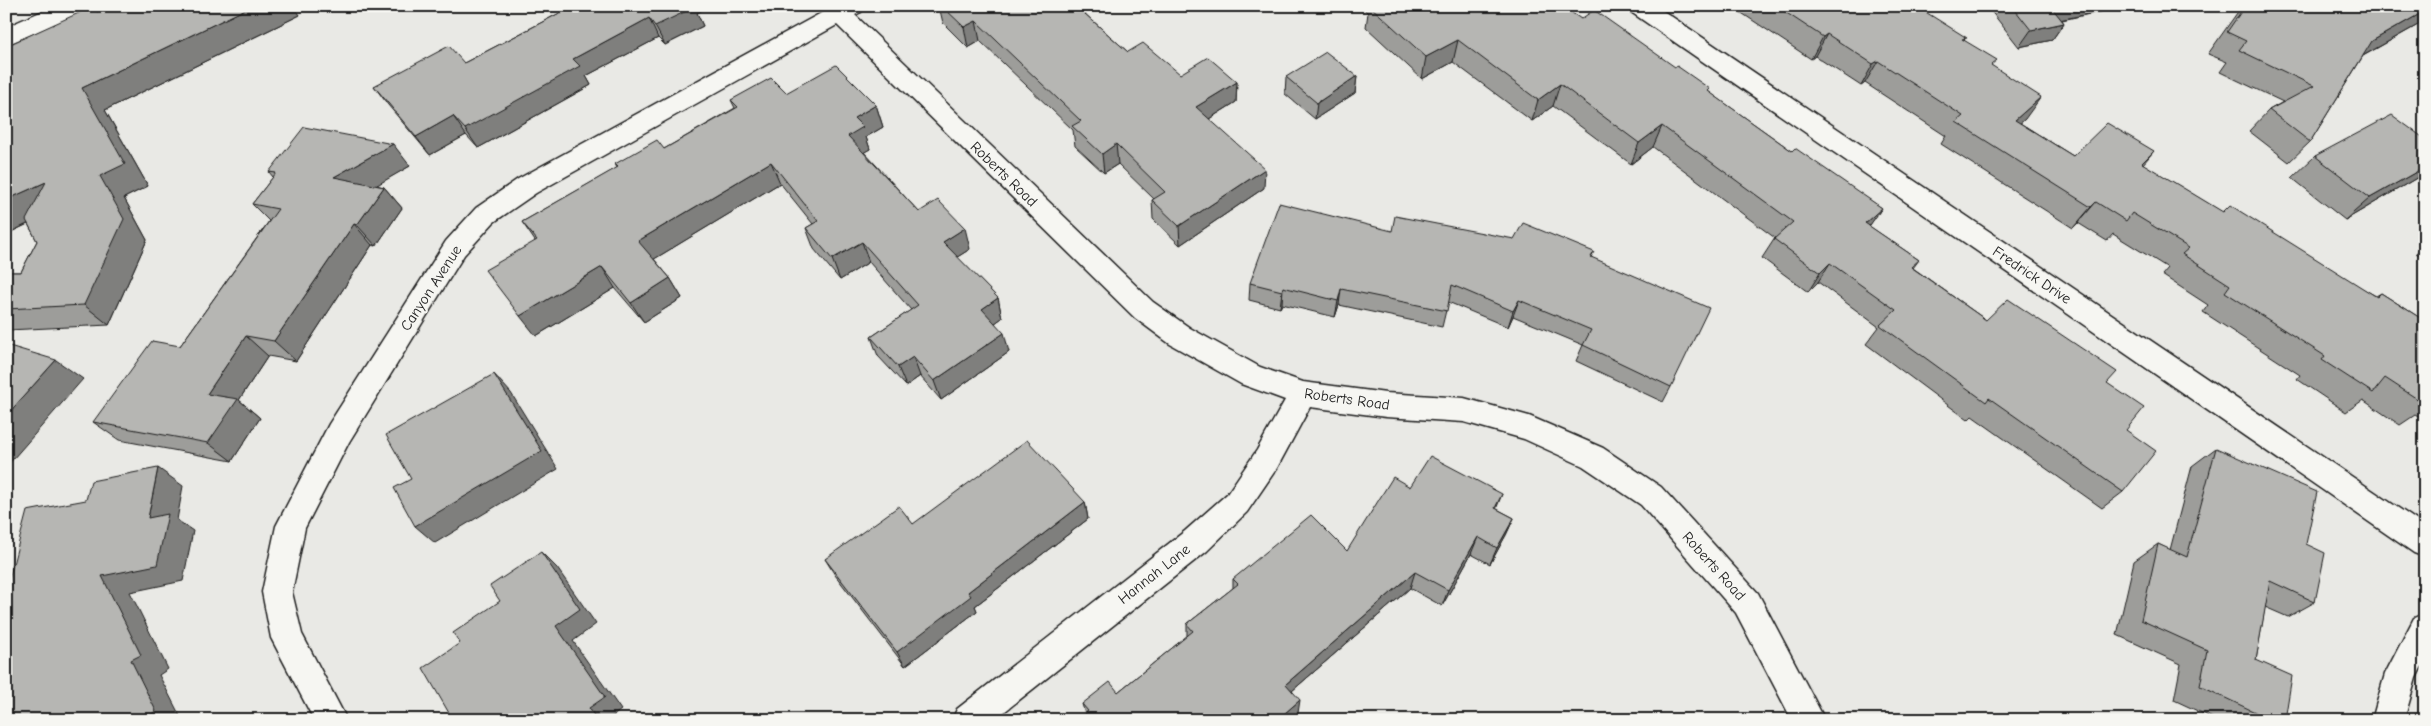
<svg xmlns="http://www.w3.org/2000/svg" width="2431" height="726" viewBox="0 0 2431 726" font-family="'Comic Neue',sans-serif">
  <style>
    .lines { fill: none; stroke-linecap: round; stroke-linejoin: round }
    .minor-casing { stroke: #1c1c1c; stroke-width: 3 }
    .minor { fill: #f6f6f2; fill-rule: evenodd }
    .wall { fill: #9d9d9a; stroke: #1c1c1c }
    .shaded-wall { fill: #7f7f7d; stroke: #1c1c1c }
    .building { fill: #b6b6b3; stroke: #1c1c1c }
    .labels { text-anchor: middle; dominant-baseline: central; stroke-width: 4.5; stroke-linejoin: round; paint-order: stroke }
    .street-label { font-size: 15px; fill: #1c1c1c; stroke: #f6f6f2 }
  </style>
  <rect width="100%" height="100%" fill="#e9e9e5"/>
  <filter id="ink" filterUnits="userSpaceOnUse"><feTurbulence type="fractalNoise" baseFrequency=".02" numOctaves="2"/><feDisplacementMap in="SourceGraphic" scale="10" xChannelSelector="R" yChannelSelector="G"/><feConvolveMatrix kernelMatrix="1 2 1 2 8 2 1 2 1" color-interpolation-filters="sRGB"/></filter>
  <g filter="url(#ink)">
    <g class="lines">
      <g class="minor-casing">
        <path id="minor" d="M54,6H87L84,12L6,45V27Z
          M820,6H864L861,12L855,15L1153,302L1190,328L1260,367L1303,382L1386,393L1464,398L1529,416L1603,448L1661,487L1758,593L1825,720H1792L1736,613L1641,505L1583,466L1524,439L1464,422L1386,417L1310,407L1277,468L1247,512L1207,551L994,720H952L957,709L1185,531L1227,494L1257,450L1285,400L1241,384L1170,344L1135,318L837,25L536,193L494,222L464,255L349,442L305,528L292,592L302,634L347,720H314L271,638L262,592L276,526L329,424L446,241L476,208L518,179L823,12Z
          M1628,6H1656L2425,526V557L2414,553L1631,12Z
          M2425,613V660L2416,678L2404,720H2372L2385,674L2414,618Z"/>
      </g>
      <use href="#minor" class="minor"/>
    </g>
    <path class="wall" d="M109,6H293L300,15L105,110L148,186L124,198L147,240L109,325L8,330L6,329V272H21L37,241L28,224L11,232L98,11Z
      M573,6L697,13L703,26L665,45L658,38L586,76L591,85L478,148L466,135L430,155L388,105L374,86L464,63Z
      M939,6H1076L1128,52L1180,74L1237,82L1236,102L1209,119L1264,188L1180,245L1153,219L1152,200L1154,199L1118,164L1104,173L1075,146L1073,130L980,41L968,48L943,23Z
      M1363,6H1526L1530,10L1581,19L1709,92L1792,151L1882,208L1869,226L1919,260L1913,268L1986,320L2107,383L2126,430L2123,492L2102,508L1972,416L1968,420L1866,344L1879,327L1818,282L1808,292L1762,258L1775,238L1653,147L1631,164L1553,106L1532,121L1453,62L1422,79L1366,27L1368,13L1363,8Z
      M1731,6H1916L1965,41L1992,66L2025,119L2020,123L2073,156L2154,151L2143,164L2222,212L2376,296L2381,293L2425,321V421L2415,415L2400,425L2363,400L2346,412L2297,379L2300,375L2203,312L2208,305L2162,275L2168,268L2113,234L2107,241L2078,223L2073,228L1941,144L1946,136L1865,83L1861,86L1815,56L1811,59Z
      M1987,6H2127L2062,20L2064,23L2052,40L2019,47Z
      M2150,6H2165L2159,12Z
      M2243,6H2425V21L2363,56L2310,142L2289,162L2249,131L2269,110L2283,102L2220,72L2227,62L2208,54L2237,13Z
      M1357,76L1355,93L1315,119L1285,94L1286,77Z
      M786,93L876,105L883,127L866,137L870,149L864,152L919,212L970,249L957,257L998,298L1002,318L995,323L1009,352L941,400L920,376L906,386L878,356L871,337L911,310L869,262L840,280L814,249L806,228L813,224L780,183L654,259L670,278L682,298L644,322L615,288L536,336L535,241L522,222L617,168L615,164L664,149L735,108L731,100Z
      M2315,156L2420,176L2345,220L2292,178Z
      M410,166L376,185L384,187L402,208L376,246L372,245L296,361L268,356L239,400L260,418L232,461L119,440L93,422L180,346L269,221L252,204L273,177L269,172Z
      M1392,231L1592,257L1671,387L1663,402L1576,361L1583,345L1513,316L1508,327L1448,302L1442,327L1339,305L1335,317L1282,304L1280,308L1249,300L1250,283Z
      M2425,243V258L2416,253Z
      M2216,448L2306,544L2315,602L2288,617L2265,607L2256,660L2285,720H2217L2174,700L2181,664L2117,635L2134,561L2158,544L2170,550L2192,466Z
      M1410,487L1497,509L1514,518L1506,535L1490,564L1471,554L1442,606L1410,588L1292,691L1298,713L1291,720H1078L1085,714L1082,704L1118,692L1187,636V624L1233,588V579L1347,551Z
      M1085,502L1088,519L975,606L977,611L905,666L835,575L825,559L913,524Z"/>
    <path class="shaded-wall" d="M252,6H293L300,15L105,110L148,186L124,198L147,240L109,325L84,305L82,88Z
      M690,6H710L697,13L703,26L665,45L655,26Z
      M2058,6H2127L2040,24L2052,8Z
      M2425,11V21L2350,63L2372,41Z
      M649,18L658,38L586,76L591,85L478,148L465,129L573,59Z
      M976,21L980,41L968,48L964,27Z
      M2064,23L2052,40L2019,47L2031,30Z
      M1827,34L1815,56L1811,59L1823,37Z
      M1458,40L1453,62L1422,79L1426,57Z
      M1878,61L1865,83L1861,86L1873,64Z
      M1357,76L1355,93L1315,119L1317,103Z
      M1237,82L1236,102L1196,127V107Z
      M1560,84L1553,106L1532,121L1538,100Z
      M2041,97L2025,119L1999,142L2015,120Z
      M876,105L883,127L866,137L870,149L856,157L848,136L854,118Z
      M453,116L466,135L430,155L416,137Z
      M1662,126L1653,147L1631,164L1639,143Z
      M393,144L410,166L353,199L334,177Z
      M1116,144L1118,164L1104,173L1102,154Z
      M771,162L780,183L651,261L638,241Z
      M2425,167V172L2420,176L2345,220L2370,198Z
      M1265,169L1264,188L1180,245L1179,226Z
      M46,182L70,203L11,232L6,228V200Z
      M384,187L402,208L376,246L357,225Z
      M2096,202L2078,223L2073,228L2091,207Z
      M1882,208L1868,228L1865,223Z
      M354,224L372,245L296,361L274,341Z
      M965,228L970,249L948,263L943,242Z
      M862,242L869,262L840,280L832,259Z
      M1830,263L1818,282L1808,292L1820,273Z
      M602,267L615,288L536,336L520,316Z
      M670,278L682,298L644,322L631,303Z
      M1283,287L1282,304L1280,308L1282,291Z
      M1341,289L1339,305L1335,317L1338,301Z
      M998,298L1002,318L987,329L982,309Z
      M1519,300L1513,316L1508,327L1513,311Z
      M1004,333L1009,352L941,400L934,381Z
      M246,336L268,356L239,400L260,418L232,461L208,443L207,394Z
      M913,357L920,376L906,386L898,367Z
      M56,360L83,379L6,467V416Z
      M494,374L511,393L558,469L435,543L415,526Z
      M158,468L183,486L177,520L193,531L183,581L130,592L168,669L159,675L182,720H142L102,576L148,518Z
      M1502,494L1495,512V508Z
      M1085,502L1088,519L975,606L977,611L905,666L897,652L968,592Z
      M1514,518L1506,535L1490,564L1497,548Z
      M1478,537L1471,554L1442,606L1448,590Z
      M541,552L557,568L596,624L573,641L621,710L608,720H597L589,708L556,626Z
      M1415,572L1410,588L1284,698L1286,684Z
      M1300,700L1298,713L1291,720H1277Z"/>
    <path class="building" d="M94,6L97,12L109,6H252L82,88L125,164L100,176L124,219L84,305L6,309V272H21L37,241L26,220L46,182L6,200V46Z
      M573,6H694L695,7L655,26L649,18L573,59L580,66L465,129L453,116L416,137L374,86L449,46L464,63Z
      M942,6H1076L1128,52L1143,43L1180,74L1208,57L1237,82L1196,107L1265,169L1179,226L1152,200L1165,192L1116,144L1102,154L1072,126L1081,121L976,21L964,27Z
      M1370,6H1526L1530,10L1535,6H1562L1581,19L1594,10L1675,67L1677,66L1710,89L1708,91L1792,151L1795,148L1882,208L1865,223L1919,260L1911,267L1986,320L2008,299L2117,372L2107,383L2144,408L2126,430L2156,451L2123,492L1989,398L1986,402L1880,325L1896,310L1830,263L1820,273L1774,239L1793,222L1662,126L1639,143L1560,84L1538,100L1458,40L1426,57Z
      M1776,6H1916L1967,38L1962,39L1997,60L1991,65L2041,97L2015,120L2073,156L2107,123L2154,151L2142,163L2223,212L2230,205L2377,297L2381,293L2425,321V404L2385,378L2373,393L2322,360L2325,356L2225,292L2230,285L2182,254L2189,248L2132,213L2126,221L2096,202L2091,207L1956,122L1963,116L1878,61L1873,64L1827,34L1823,37Z
      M2012,6H2058L2052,8L2064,23L2031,30Z
      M2245,6H2425V11L2372,41L2310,142L2269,110L2314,86L2239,50L2246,41L2227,32Z
      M1326,52L1357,76L1317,103L1286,77Z
      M836,65L876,105L854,118L863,127L848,136L919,212L938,200L965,228L943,242L998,298L982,309L1004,333L934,381L913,357L898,367L871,337L918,305L862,242L832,259L806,228L818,221L771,162L638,241L670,278L631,303L602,267L520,316L485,270L537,240L522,222L618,167L615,164L657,140L664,149L738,107L731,100L771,78L786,93Z
      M2392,115L2425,139V167L2370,198L2315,156Z
      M304,127L393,144L334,177L384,187L357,225L354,224L274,341L246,336L207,394L238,399L208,443L93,422L152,341L180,346L278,209L252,204L276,173L269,172Z
      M1279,203L1392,231L1395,216L1514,239L1523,223L1594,252L1591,257L1709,308L1671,387L1583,345L1591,330L1519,300L1513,311L1452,285L1447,311L1341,289L1338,301L1283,287L1282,291L1250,283Z
      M6,345L56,360L6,416Z
      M494,374L542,451L415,526L394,488L411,479L386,435Z
      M1027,440L1085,502L968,592L971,596L897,652L825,559L899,506L913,524Z
      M2216,448L2317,492L2306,544L2325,553L2315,602L2270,581L2256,660L2292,676L2285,720H2272L2200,686L2207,650L2141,620L2158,544L2187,557Z
      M1430,456L1502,494L1495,508L1514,518L1497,548L1478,537L1448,590L1415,572L1286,684L1300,700L1277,720H1078L1088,711L1082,704L1110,682L1118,692L1193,631L1187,624L1238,584L1233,579L1311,515L1347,551L1393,477L1410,487Z
      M158,468L148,518L168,514L157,565L102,576L141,655L131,660L156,711L142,720H13L6,703V591L27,511L86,500L91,481Z
      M541,552L580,609L556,626L605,697L589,708L597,720H453L423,668L460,643L453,633L500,601L490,586Z"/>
  </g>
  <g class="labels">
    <g class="street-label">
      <text transform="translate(1004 174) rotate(44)">Roberts Road</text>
      <text transform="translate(2032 275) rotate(34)">Fredrick Drive</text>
      <text transform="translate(431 288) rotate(-57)">Canyon Avenue</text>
      <text transform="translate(1347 399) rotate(8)">Roberts Road</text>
      <text transform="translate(1714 566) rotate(48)">Roberts Road</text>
      <text transform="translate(1154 574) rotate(-38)">Hannah Lane</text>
    </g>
  </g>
  <rect width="2431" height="726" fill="none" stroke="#f6f6f2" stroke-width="25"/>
  <rect x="12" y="12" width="2406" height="701" fill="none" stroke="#1c1c1c" stroke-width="2" filter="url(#ink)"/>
</svg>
